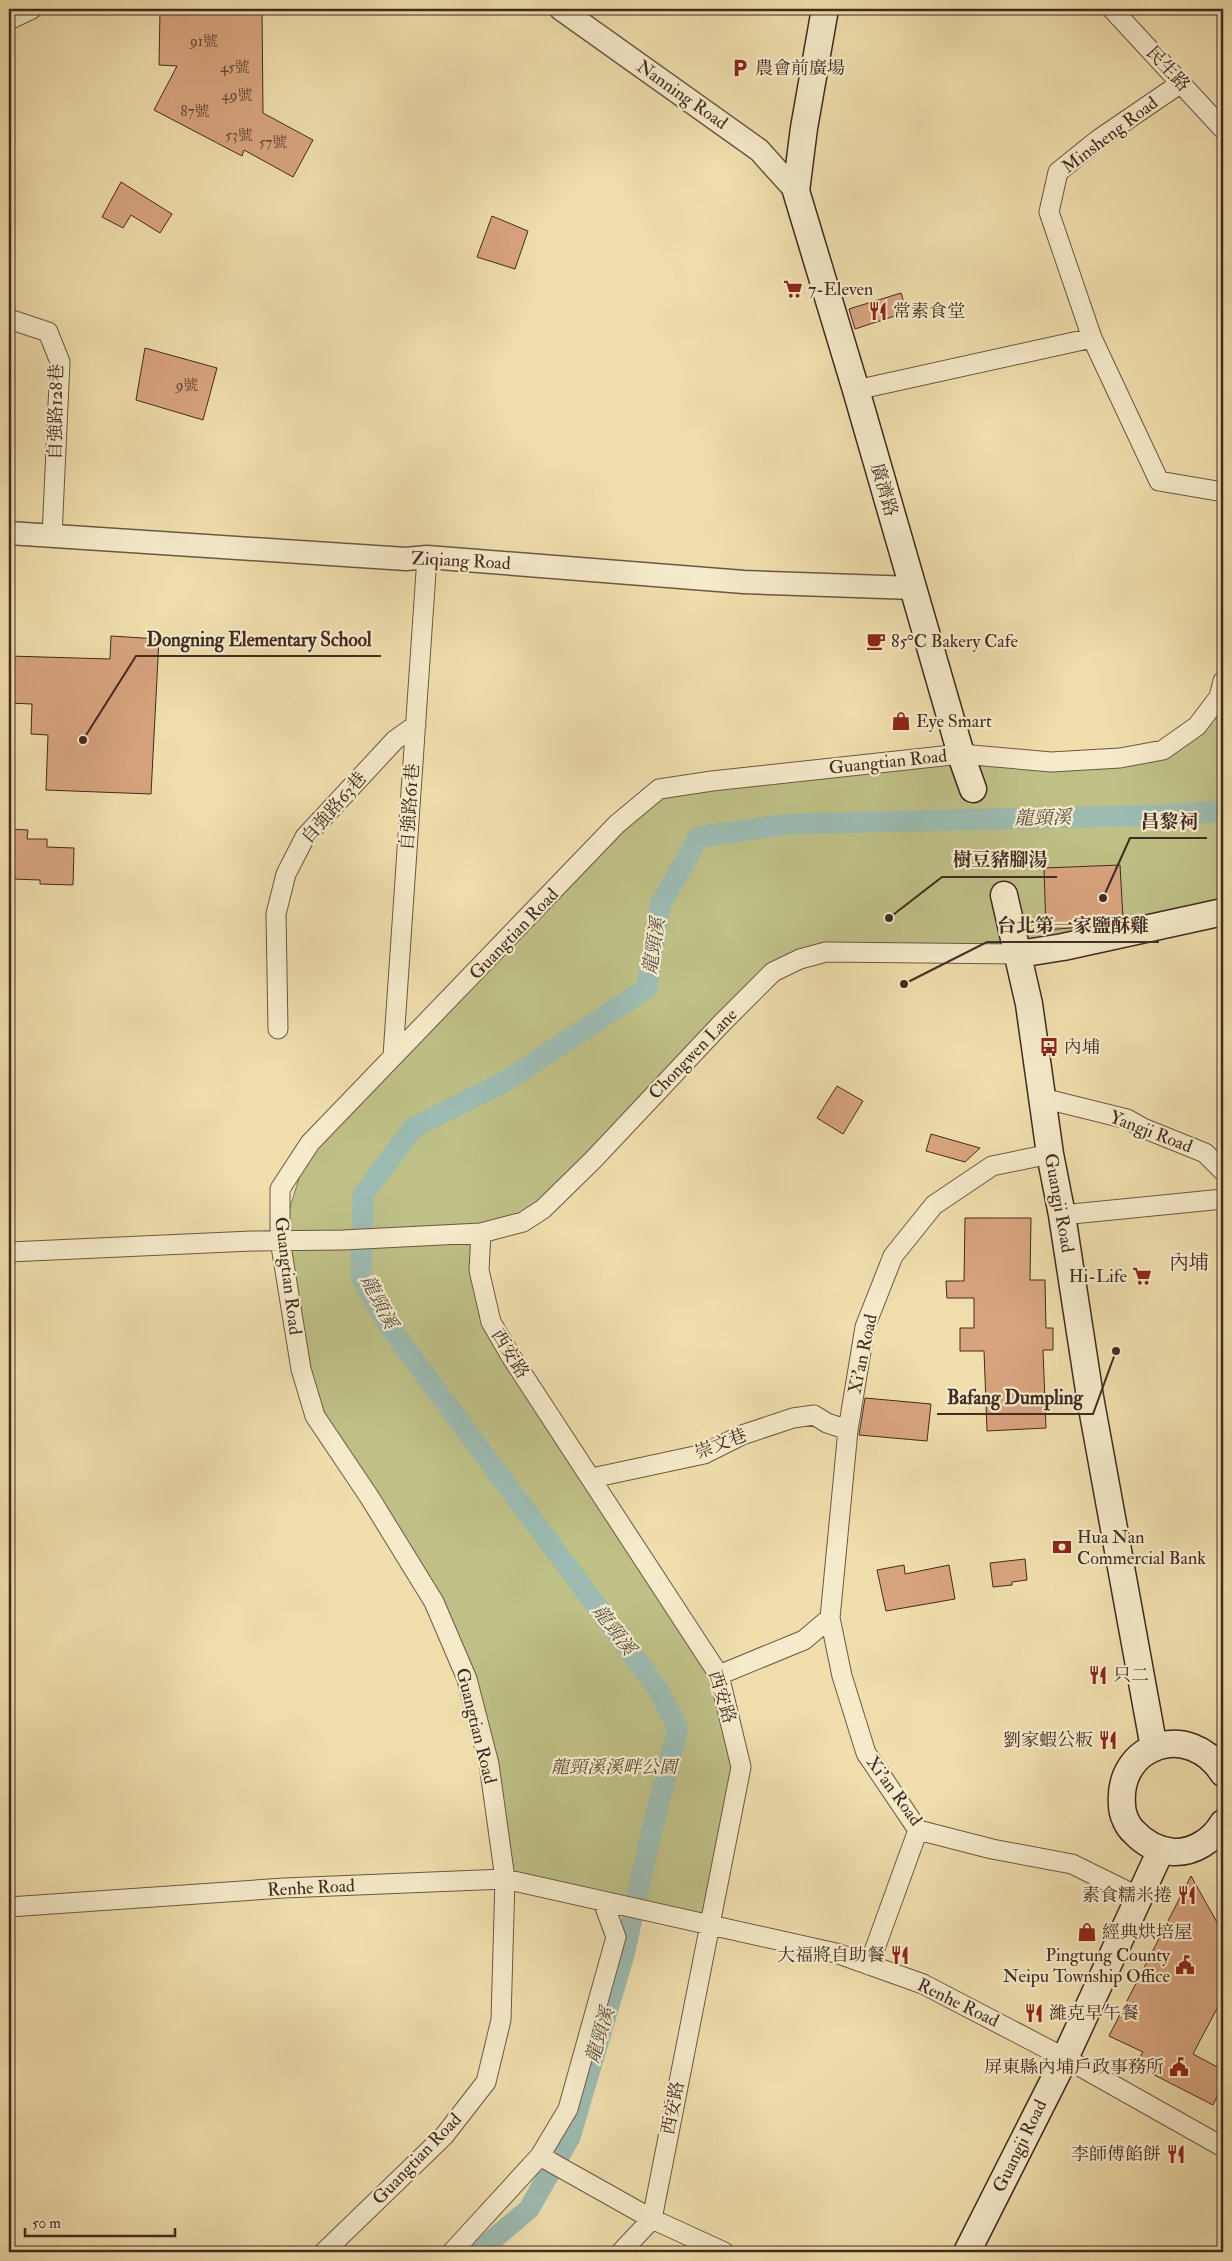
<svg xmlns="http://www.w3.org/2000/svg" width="1232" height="2261" viewBox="0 0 1232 2261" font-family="'IM FELL Double Pica','Noto Serif TC',serif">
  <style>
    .green { fill: #bec086; stroke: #7f7554 }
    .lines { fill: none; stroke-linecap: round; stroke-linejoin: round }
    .canal { stroke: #9cbbb1; stroke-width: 21 }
    .building { fill: #d8a47f; stroke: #402a22 }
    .minor-casing { stroke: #6c5744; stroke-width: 21 }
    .tertiary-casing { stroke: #6c5744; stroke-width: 25 }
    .secondary-casing { stroke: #402a22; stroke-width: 29 }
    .minor { stroke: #f5eac9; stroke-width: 19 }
    .tertiary { stroke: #f5eac9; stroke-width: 22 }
    .secondary { stroke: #f5eac9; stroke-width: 26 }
    .labels { text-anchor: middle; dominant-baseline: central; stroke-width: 4.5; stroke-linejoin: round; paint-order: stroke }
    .number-label { font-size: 15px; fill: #664839 }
    .poi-label { font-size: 18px; fill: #402a22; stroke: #f5eac9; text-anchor: start }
    .street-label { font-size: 18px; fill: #402a22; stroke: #f5eac9 }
    .park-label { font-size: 18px; font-style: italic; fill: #594836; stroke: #f5eac9 }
    .water-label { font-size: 19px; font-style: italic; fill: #574e46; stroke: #f5eac9 }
    .quarter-label { font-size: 20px; fill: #402a22; stroke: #f5eac9 }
    .leader { fill: none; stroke: #402a22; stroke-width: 2 }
    .callout-dot { fill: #402a22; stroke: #f5eac9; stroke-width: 2 }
    .callout-label { font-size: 19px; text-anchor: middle; font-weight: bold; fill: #402a22; stroke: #f5eac9; stroke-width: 4.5; stroke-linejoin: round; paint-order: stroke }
  </style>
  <rect width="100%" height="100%" fill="#efdeac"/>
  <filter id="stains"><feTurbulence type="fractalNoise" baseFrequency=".004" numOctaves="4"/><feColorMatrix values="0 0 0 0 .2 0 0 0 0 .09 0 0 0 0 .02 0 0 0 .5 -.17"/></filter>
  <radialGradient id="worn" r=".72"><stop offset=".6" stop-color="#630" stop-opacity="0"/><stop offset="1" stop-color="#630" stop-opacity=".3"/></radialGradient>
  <path class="green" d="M1223,681V912L1023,959L826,952L773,972L543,1209L481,1233L491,1322L719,1675L741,1767L708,1926L505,1879L489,1764L434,1602L315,1416L280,1240L310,1143L659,789L961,754L1120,758L1197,726Z"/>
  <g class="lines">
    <path class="canal" d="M478,2252L529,2209L570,2137L624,1955L651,1833L678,1729L658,1689L386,1322L361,1277L363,1195L413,1128L506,1081L647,988L660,905L699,837L789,824L1166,815L1213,812L1223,809"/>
  </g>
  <path class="building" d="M165,9H262L263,113L313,140L293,177L244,150L242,156L154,110L177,66L159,65L160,11H165Z
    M121,182L172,214L160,233L131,215L123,228L102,217Z
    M492,216L528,231L515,269L477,257Z
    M901,293L907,312L855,329L849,309Z
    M145,348L217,368L203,420L136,400Z
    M111,636L159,639L151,794L46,790L48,735L31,734L32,704L9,703V656L110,659Z
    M9,829L28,830L27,839H47V847L74,848L73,885L40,884V880L12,879V872H9Z
    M1120,865L1123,919L1082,927L1046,930L1044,868Z
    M837,1086L863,1101L843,1134L817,1118Z
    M931,1134L980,1148L965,1162L926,1151Z
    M965,1218H1031L1030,1280H1045L1046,1328H1053V1350H1043L1046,1428L987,1431L984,1351H960V1328H974V1298H947L946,1281H964Z
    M865,1398L931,1404L927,1441L859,1435Z
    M1025,1559L1027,1580L1012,1582V1585L993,1587L990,1563Z
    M904,1565L905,1574L949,1565L955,1599L886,1611L877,1570Z
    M1191,1876L1223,1933V1997L1193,2054L1223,2070V2084L1213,2105L1135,2065L1143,2052L1109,2036Z"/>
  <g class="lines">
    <g class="minor-casing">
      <path id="minor" d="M1112,9L1223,129
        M9,20L32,9
        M1181,83L1099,139L1058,172L1049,212L1092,338L1159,481L1223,492
        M9,319L48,332L60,362L52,536
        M856,390L1092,338
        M278,1029L276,914L286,874L305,837L395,740L416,725
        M393,1056L427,557
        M1042,1098L1127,1119L1143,1128L1205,1153L1223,1171
        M1050,1154L992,1166L934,1205L893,1256L865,1327L848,1430L830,1618L842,1676L866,1753L918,1830L992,1849L1072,1864L1139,1897
        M1062,1215L1223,1199
        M481,1233L479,1270L491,1322L512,1358L719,1675L741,1767L652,2219L621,2252
        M9,1252L252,1241L343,1240L481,1233L523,1222L543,1209L593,1160L721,1024L773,972L800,959L826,952L1019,954
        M592,1478L704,1454L742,1435L793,1418L814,1415L827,1423L848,1430
        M719,1675L804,1640L830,1618
        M9,1907L284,1888L505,1879L836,1953L923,1984L1065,2058L1223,2147
        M869,1965L918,1830
        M547,2160L652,2219L724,2252
        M324,2252L444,2136L486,2082L501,2020L505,1879L489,1764L467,1679L434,1602L370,1498L315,1416L301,1369L280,1240V1189L310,1143L617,824L659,789L712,781L961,754L1051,762L1120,758L1163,750L1197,726L1219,697L1223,681
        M452,2252L540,2156L568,2109L616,1937L603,1902"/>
    </g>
    <g class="tertiary-casing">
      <path id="tertiary" d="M561,9L759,150L796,191
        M9,533L406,559L427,557L744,582L913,588"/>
    </g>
    <g class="secondary-casing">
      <path id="secondary" d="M825,9L804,128L796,191L856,390L963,761L973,789
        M1004,895L1029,1004L1050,1154L1062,1215L1090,1397L1154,1748
        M1019,954L1063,947L1223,912
        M1223,1773C1190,1721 1117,1743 1122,1805C1122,1814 1127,1826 1134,1832C1145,1844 1157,1850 1173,1852C1194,1853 1213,1840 1223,1823
        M967,2252L1065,2058L1161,1850"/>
    </g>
    <use href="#minor" class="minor"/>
    <use href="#tertiary" class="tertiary"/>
    <use href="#secondary" class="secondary"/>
  </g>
  <defs>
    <g id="parking-bare" transform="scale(1.5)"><path d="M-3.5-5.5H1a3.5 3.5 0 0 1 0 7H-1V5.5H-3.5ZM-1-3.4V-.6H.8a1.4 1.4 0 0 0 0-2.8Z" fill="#8f2418" stroke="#f5eac9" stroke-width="2.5" paint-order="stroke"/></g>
    <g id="supermarket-bare" transform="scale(1.5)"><path d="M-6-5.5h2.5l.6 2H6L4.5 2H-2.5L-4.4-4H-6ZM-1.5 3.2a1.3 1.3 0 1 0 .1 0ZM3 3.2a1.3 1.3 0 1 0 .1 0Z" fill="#8f2418" stroke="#f5eac9" stroke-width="2.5" paint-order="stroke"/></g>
    <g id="restaurant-bare" transform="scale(1.5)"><path d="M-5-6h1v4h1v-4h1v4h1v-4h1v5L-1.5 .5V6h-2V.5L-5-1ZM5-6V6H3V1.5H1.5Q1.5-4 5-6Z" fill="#8f2418" stroke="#f5eac9" stroke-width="2.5" paint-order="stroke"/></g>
    <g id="cafe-bare" transform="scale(1.5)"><path d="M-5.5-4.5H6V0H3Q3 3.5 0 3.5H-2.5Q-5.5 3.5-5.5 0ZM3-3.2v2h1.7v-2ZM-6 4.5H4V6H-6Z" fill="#8f2418" stroke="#f5eac9" stroke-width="2.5" paint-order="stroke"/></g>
    <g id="shop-bare" transform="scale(1.5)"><path d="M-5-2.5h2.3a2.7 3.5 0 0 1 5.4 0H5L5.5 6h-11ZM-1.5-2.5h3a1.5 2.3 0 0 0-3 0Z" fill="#8f2418" stroke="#f5eac9" stroke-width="2.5" paint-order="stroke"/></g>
    <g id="bus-bare" transform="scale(1.5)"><path d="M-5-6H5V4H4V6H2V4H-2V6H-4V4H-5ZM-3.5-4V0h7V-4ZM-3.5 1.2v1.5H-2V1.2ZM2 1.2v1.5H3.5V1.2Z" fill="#8f2418" stroke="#f5eac9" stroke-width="2.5" paint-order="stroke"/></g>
    <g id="bank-bare" transform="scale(1.5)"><path d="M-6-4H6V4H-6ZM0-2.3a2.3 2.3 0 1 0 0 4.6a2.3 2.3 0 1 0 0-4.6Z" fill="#8f2418" stroke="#f5eac9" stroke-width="2.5" paint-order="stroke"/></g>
    <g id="civic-bare" transform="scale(1.5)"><path d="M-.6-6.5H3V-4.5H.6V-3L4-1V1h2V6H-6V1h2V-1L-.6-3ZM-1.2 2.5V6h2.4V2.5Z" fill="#8f2418" stroke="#f5eac9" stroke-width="2.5" paint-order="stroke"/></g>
  </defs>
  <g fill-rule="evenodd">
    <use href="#parking-bare" x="740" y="68"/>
    <use href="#supermarket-bare" x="793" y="289"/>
    <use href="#restaurant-bare" x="878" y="311"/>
    <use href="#cafe-bare" x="876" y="641"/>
    <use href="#shop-bare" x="901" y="721"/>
    <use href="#bus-bare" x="1049" y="1047"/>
    <use href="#supermarket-bare" x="1142" y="1276"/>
    <use href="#bank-bare" x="1062" y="1547"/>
    <use href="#restaurant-bare" x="1098" y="1675"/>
    <use href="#restaurant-bare" x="1108" y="1740"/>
    <use href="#restaurant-bare" x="1187" y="1895"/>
    <use href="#shop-bare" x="1087" y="1932"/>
    <use href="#restaurant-bare" x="900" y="1955"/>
    <use href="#civic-bare" x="1185" y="1965"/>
    <use href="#restaurant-bare" x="1034" y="2013"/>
    <use href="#civic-bare" x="1179" y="2067"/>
    <use href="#restaurant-bare" x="1176" y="2154"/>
  </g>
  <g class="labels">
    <g class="number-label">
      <text x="204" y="41">91號</text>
      <text x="235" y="67">45號</text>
      <text x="237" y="95">49號</text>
      <text x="195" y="111">87號</text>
      <text x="239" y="135">53號</text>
      <text x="273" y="142">57號</text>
      <text x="187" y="385">9號</text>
    </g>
    <g class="poi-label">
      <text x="755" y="68">農會前廣場</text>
      <text x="808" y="289">7-Eleven</text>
      <text x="893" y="311">常素食堂</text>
      <text x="891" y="641">85°C Bakery Cafe</text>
      <text x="916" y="721">Eye Smart</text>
      <text x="1064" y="1047">內埔</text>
      <text x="1127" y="1276" text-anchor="end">Hi-Life</text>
      <text x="1077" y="1537">Hua Nan<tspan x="1077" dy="21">Commercial Bank</tspan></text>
      <text x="1113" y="1675">只二</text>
      <text x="1093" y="1740" text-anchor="end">劉家蝦公粄</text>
      <text x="1172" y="1895" text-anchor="end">素食糯米捲</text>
      <text x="1102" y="1932">經典烘培屋</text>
      <text x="885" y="1955" text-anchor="end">大福將自助餐</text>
      <text x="1170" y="1955" text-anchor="end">Pingtung County<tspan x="1170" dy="21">Neipu Township Office</tspan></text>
      <text x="1049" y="2013">濰克早午餐</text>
      <text x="1164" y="2067" text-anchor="end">屏東縣內埔戶政事務所</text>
      <text x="1161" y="2154" text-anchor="end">李師傅餡餅</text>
    </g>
    <g class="street-label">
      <text transform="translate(1168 69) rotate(47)">民生路</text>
      <text transform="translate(682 95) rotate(35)">Nanning Road</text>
      <text transform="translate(1110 135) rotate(-37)">Minsheng Road</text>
      <text transform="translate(56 412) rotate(-89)">自強路128巷</text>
      <text transform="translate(884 490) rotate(74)">廣濟路</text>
      <text transform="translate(461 561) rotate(3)">Ziqiang Road</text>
      <text transform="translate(888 762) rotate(-6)">Guangtian Road</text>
      <text transform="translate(410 807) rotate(-86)">自強路61巷</text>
      <text transform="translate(334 808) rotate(-49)">自強路63巷</text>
      <text transform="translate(514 934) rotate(-46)">Guangtian Road</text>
      <text transform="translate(693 1054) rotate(-46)">Chongwen Lane</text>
      <text transform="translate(1151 1132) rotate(21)">Yangji Road</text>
      <text transform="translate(1059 1203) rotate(80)">Guangji Road</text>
      <text transform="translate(288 1276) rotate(83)">Guangtian Road</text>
      <text transform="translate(510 1354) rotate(58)">西安路</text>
      <text transform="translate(863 1354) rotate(-78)">Xi'an Road</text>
      <text transform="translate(721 1444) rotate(-21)">崇文巷</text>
      <text transform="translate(722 1697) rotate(73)">西安路</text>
      <text transform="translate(476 1726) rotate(76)">Guangtian Road</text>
      <text transform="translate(894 1791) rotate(54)">Xi'an Road</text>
      <text transform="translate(311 1888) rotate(-3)">Renhe Road</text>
      <text transform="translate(958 2003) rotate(26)">Renhe Road</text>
      <text transform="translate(673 2108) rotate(-79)">西安路</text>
      <text transform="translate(1020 2146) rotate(-64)">Guangji Road</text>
      <text transform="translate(417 2159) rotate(-46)">Guangtian Road</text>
    </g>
    <g class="park-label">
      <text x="614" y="1767">龍頸溪溪畔公園</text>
    </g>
    <g class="water-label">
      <text transform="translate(1043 818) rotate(-1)">龍頸溪</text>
      <text transform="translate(654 946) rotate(-81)">龍頸溪</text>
      <text transform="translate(379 1302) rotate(63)">龍頸溪</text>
      <text transform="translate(614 1630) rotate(53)">龍頸溪</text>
      <text transform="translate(600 2035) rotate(-73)">龍頸溪</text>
    </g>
    <g class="quarter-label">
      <text x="1189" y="1262">內埔</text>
    </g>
  </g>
  <path class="leader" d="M83 740L136 656H381M1103 898L1130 838H1207M889 918L942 877H1057M904 984L987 942H1159M1116 1351L1093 1414H937"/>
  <g class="callout-dot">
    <circle cx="83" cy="740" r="5"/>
    <circle cx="1103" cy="898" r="5"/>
    <circle cx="889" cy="918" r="5"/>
    <circle cx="904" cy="984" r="5"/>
    <circle cx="1116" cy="1351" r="5"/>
  </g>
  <g class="callout-label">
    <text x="259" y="646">Dongning Elementary School</text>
    <text x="1169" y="828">昌黎祠</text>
    <text x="1000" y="866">樹豆豬腳湯</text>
    <text x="1073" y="932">台北第一家鹽酥雞</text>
    <text x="1015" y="1404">Bafang Dumpling</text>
  </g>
  <rect width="1232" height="2261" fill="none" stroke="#efdeac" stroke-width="30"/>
  <rect x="10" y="10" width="1212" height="2241" fill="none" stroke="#402a22" stroke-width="2.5"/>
  <rect x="15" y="15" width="1202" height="2231" fill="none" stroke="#402a22"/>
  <path d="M25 2228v8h150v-8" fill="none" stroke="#402a22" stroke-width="2.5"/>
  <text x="32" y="2228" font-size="15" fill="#402a22" stroke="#f5eac9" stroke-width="4" paint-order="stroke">50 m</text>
  <rect width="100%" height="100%" filter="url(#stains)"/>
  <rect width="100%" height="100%" fill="url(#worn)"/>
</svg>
